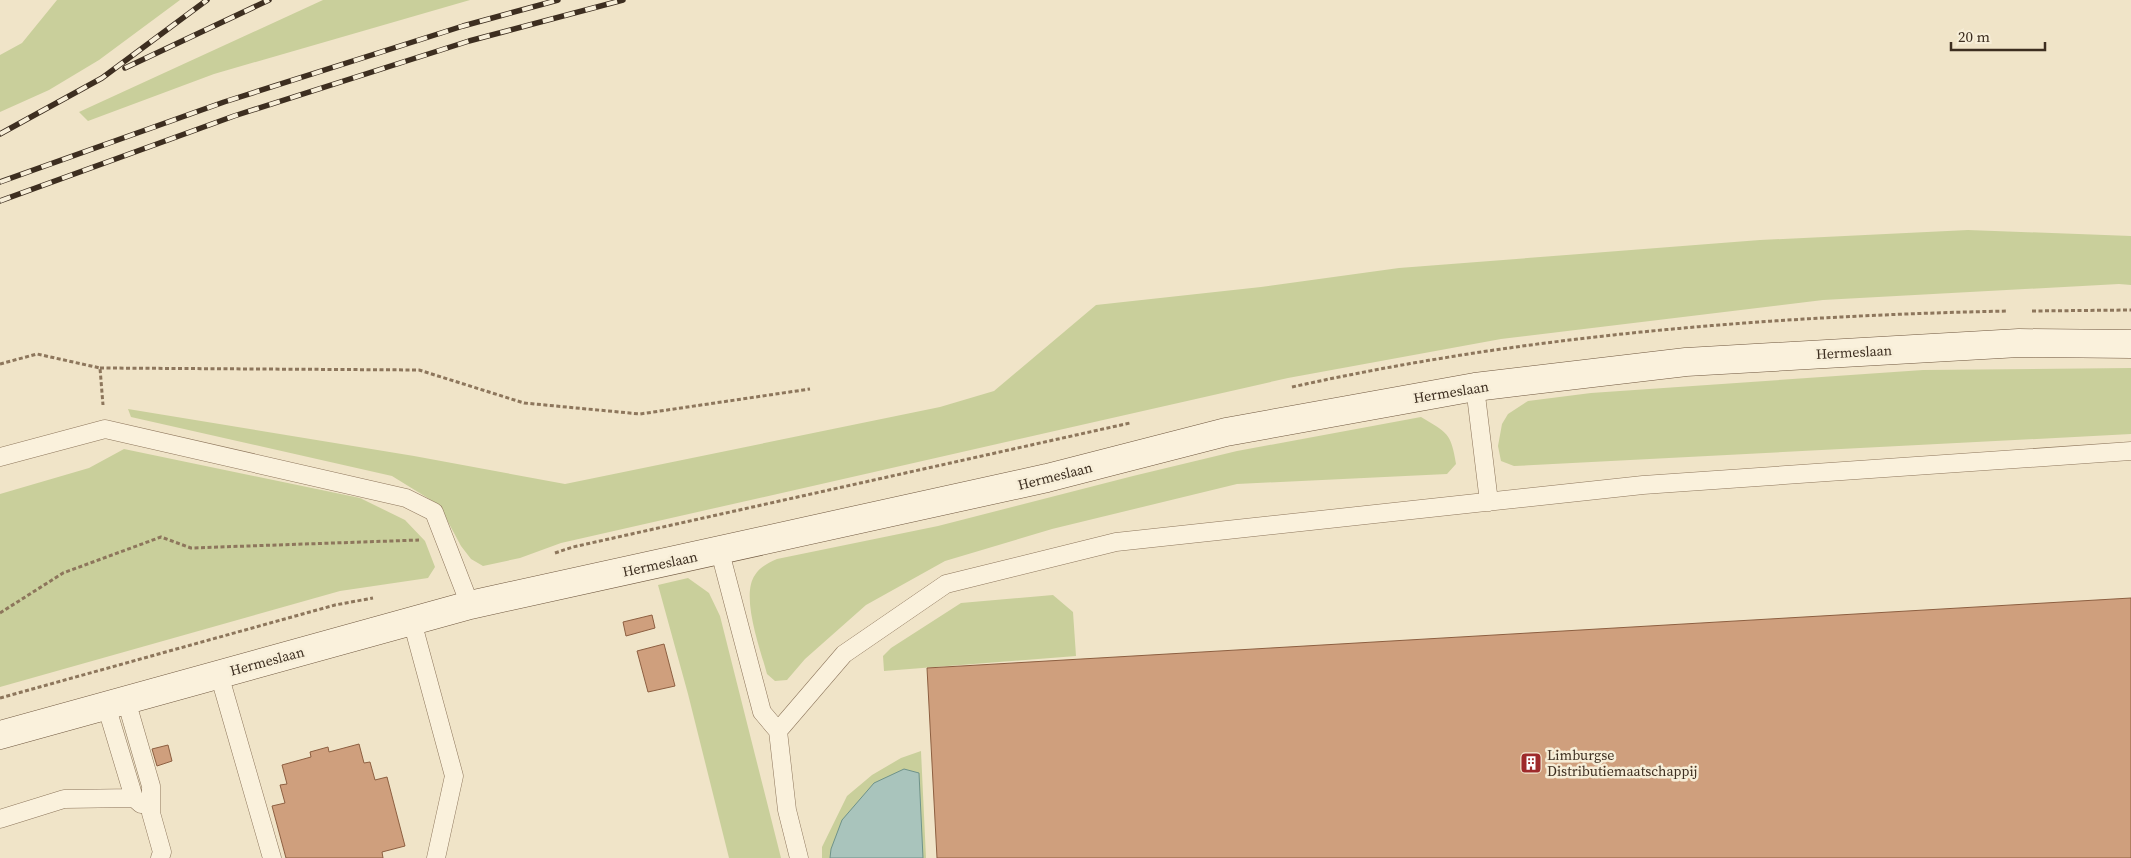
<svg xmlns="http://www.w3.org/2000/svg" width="2131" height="858" viewBox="0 0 2131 858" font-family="'Source Serif 4',serif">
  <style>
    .green { fill: #c9cf9b }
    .water { fill: #a9c4bc; stroke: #6f938a }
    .building { fill: #cf9f7d; stroke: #8d5f41 }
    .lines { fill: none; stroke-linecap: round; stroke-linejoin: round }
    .lane-casing { stroke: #8d765c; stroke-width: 19 }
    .secondary-casing { stroke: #6f573f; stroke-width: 29 }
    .path { stroke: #8d765c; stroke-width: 3; stroke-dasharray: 4 2.5; stroke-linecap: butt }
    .lane { stroke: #faf1dc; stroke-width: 18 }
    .secondary { stroke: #faf1dc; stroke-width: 28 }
    .rail-casing { stroke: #3d2e20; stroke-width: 5.5 }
    .rail { stroke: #f7eed8; stroke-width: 4; stroke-dasharray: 11; stroke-linecap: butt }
    .labels { text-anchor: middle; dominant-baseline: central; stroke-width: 5; stroke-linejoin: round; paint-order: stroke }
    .street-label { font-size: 14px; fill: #3d2e20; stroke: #f7eed8 }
    .poi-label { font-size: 14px; fill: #3d2e20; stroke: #f7eed8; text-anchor: start }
  </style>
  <rect width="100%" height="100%" fill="#f0e4c8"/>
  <path class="green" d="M57,0H180L99,60L49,90L0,112V55L22,43Z
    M323,0H470L214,74L88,121L79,112Z
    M1968,230L2131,236V285L2119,284L1823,300L1501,339L1288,378L561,543L520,558L483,566L471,559L461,546L439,505L392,476L131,417L128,409L414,456L565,484L940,407L994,391L1096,305L1261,287L1399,268L1760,240Z
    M2131,368V434L1514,466L1501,461L1498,446L1502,424L1508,414L1528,401L1591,393L1923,370Z
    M1421,417C1447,433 1451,432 1456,464L1447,474L1237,484L1052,529L945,561L866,605L805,659L787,680L775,681L767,674C761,651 740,596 755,575C760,567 768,563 777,559L938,526L1133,476L1237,451Z
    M124,449L360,498L405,520L425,541L435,567L428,578L340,591L0,687V494L89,468Z
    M688,578L709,593L720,616L781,858H729L688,694L658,585Z
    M1053,595L1073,612L1076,656L884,671L883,656L891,648L961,603Z
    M921,751L926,858H822V847L847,796L872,775L901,758Z"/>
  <path class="water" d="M904,769L919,773L923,858H830L831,849L842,820L874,783Z"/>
  <path class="building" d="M2131,598V858H937L927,668Z
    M652,615L655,628L626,636L623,622Z
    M664,644L675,686L648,692L637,651Z
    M359,744L364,763L370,762L375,780L387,777L405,846L382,852L383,858H286L272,806L285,803L280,785L287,784L282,765L311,757L310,752L328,747L329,752Z
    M168,745L172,761L157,766L152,749Z"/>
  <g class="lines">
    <g class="lane-casing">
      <path id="lane" d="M1475,387L1489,502
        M0,457L105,429L406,498L434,512L470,605
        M720,552L762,712L778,731
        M412,621L454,776L436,858
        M219,674L272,858
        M126,700L151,786V813L162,852L160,858
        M106,705L134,798L141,804
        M0,819L64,799L134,798
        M799,858L787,810L778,731L844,654L946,584L1116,542L1643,485L2131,451"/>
    </g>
    <g class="secondary-casing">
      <path id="secondary" d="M0,735L470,605L1047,478L1226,432L1475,387L1686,362L2019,343L2131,344"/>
    </g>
    <path class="path" d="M2032,311L2131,310
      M0,364L37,354L100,368L103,405
      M100,368L419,370L524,403L640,414L810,389
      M1292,387C1526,335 1768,316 2008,311
      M555,553L573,547L1130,423
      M0,613L63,573L161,537L191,548L419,540
      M0,698L335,605L373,598"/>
    <use href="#lane" class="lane"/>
    <use href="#secondary" class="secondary"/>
    <g class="rail-casing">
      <path id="rail" d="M125,68L269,0
        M0,134L102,78L207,0
        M0,182L224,102L463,26L558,0
        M0,201L234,116L469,41L623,0"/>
    </g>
    <use href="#rail" class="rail"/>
  </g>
  <defs>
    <g id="building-square" transform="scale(1.125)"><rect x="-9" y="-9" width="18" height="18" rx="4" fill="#9e2a2b" stroke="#f7eed8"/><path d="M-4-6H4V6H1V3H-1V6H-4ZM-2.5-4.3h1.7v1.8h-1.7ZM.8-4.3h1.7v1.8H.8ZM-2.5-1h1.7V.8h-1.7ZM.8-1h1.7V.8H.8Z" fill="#fff"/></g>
  </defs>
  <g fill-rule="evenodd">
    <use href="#building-square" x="1531" y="763"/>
  </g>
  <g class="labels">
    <g class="street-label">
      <text transform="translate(1854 352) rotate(-3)">Hermeslaan</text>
      <text transform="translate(1451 392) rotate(-9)">Hermeslaan</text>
      <text transform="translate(1055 476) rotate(-14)">Hermeslaan</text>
      <text transform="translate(660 564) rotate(-12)">Hermeslaan</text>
      <text transform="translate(267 661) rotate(-15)">Hermeslaan</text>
    </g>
    <g class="poi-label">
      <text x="1547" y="755">Limburgse<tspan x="1547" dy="16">Distributiemaatschappij</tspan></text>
    </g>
  </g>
  <path d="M1951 42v8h94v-8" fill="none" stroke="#3d2e20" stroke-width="2.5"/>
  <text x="1958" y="42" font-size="15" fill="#3d2e20" stroke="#f7eed8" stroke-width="4" paint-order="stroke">20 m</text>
</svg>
